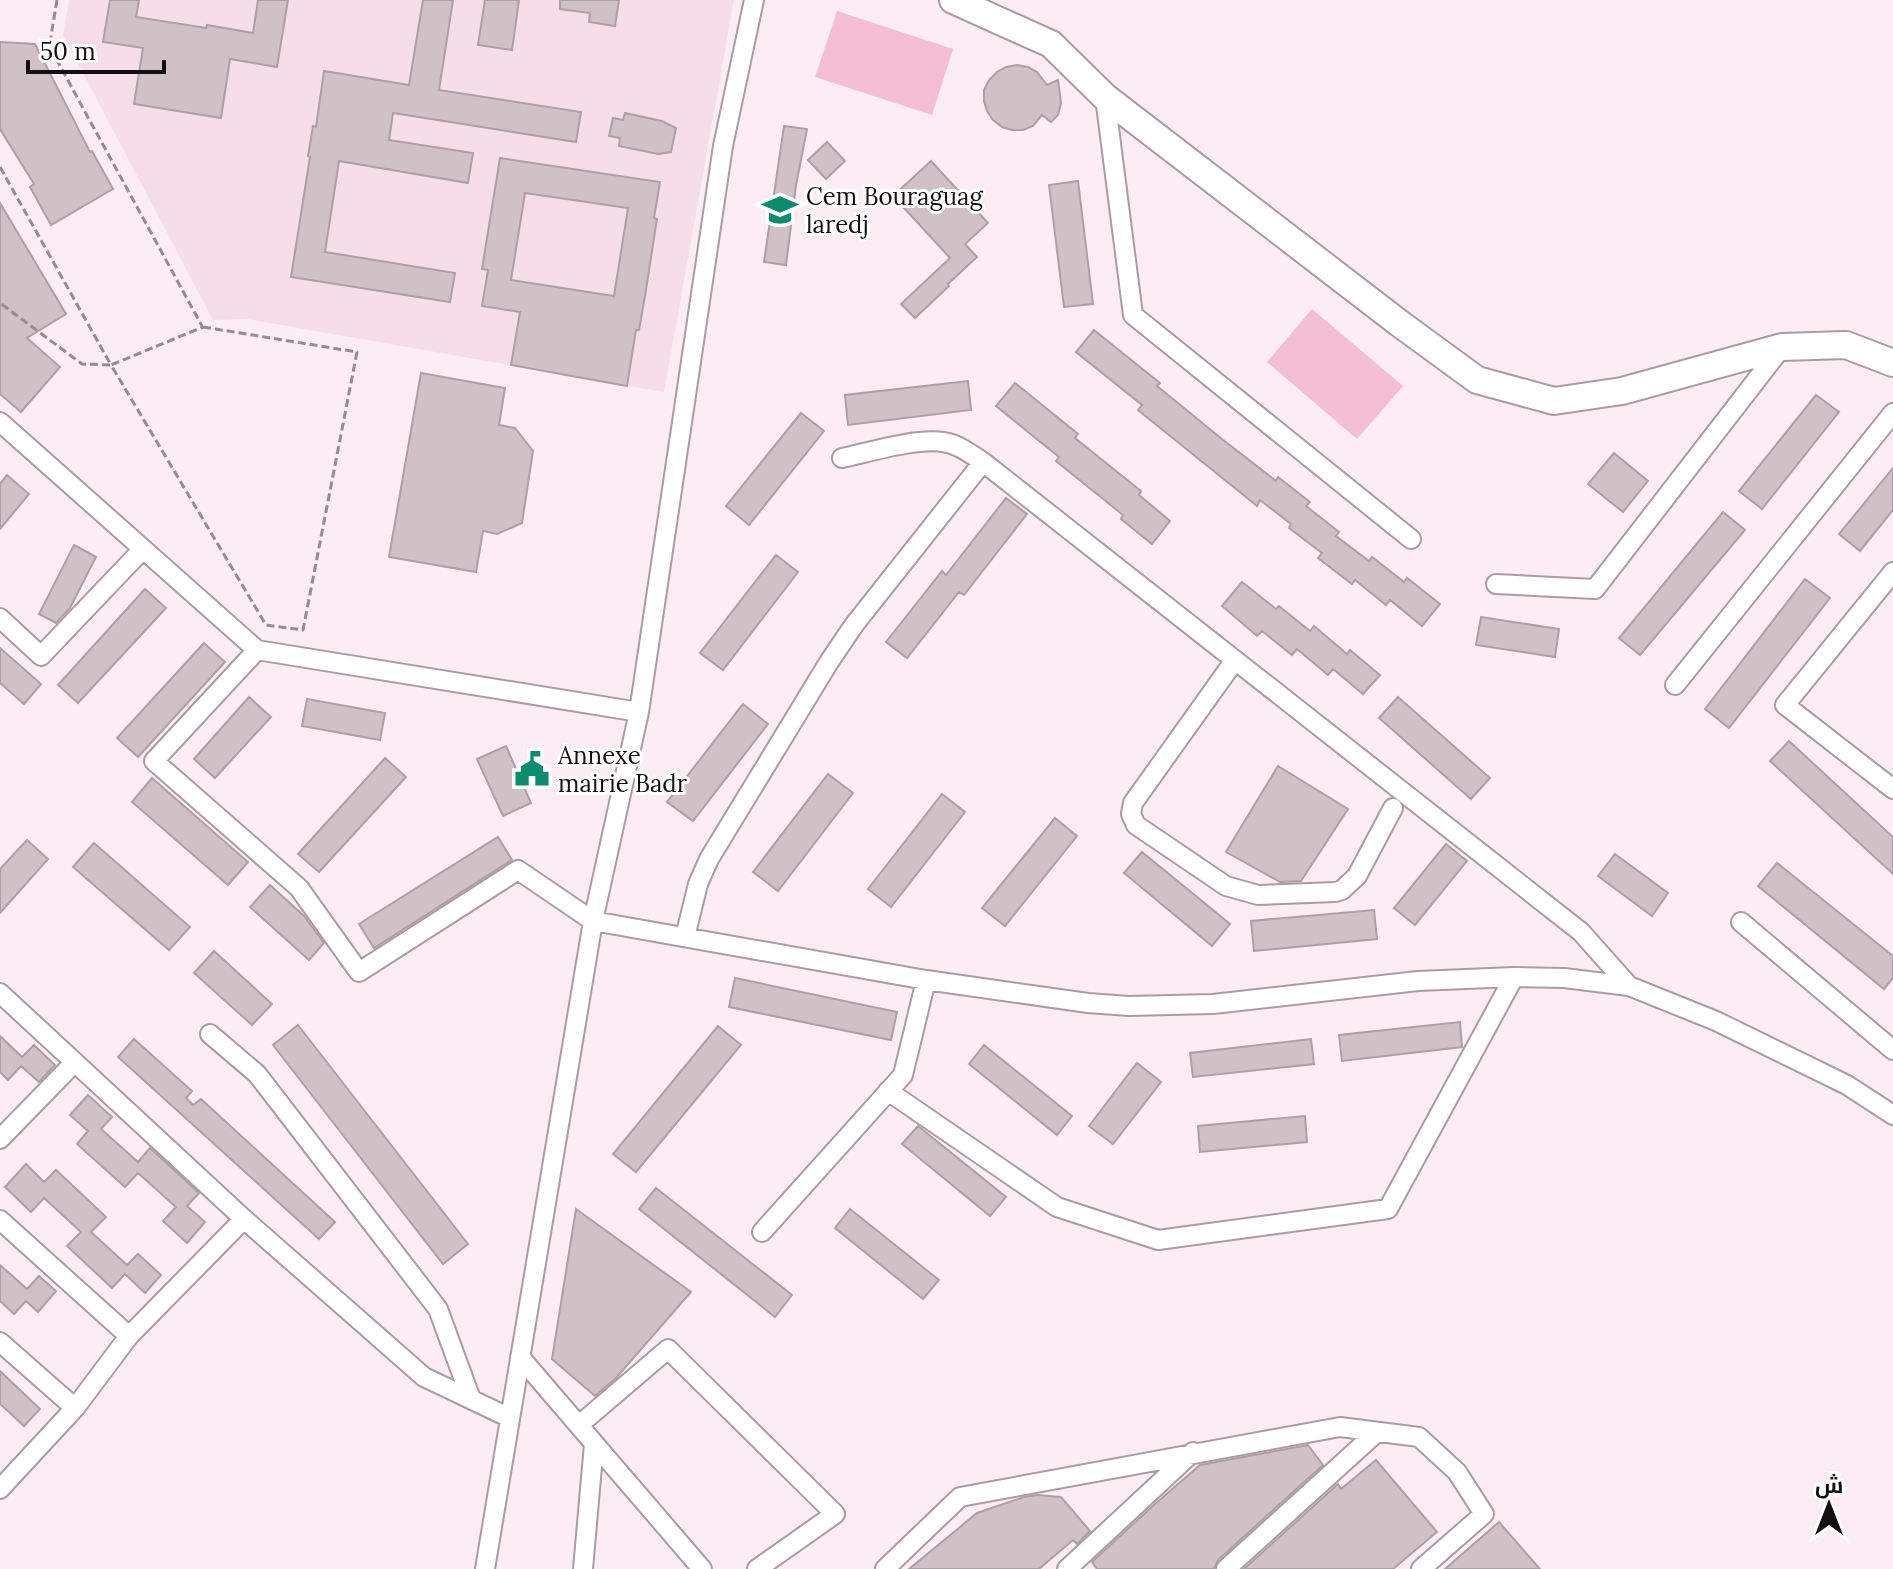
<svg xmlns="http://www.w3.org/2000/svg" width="1893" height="1569" viewBox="0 0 1893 1569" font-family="Lora,Cairo,serif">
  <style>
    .built { fill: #f5dee8 }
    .green { fill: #f4bed5 }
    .building { fill: #d0c1c7; stroke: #ad9fa5; stroke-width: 2; fill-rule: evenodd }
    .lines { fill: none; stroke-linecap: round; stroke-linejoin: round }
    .street-casing { stroke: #ab9ca2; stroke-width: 22 }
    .secondary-casing { stroke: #ab9ca2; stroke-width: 30 }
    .path { stroke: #968b90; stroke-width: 3; stroke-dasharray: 8 4; stroke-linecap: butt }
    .street { stroke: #fff; stroke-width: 18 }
    .secondary { stroke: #fff; stroke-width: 26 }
    .labels { text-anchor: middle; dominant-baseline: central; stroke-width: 6; stroke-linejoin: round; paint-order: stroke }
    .poi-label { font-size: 24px; fill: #130e10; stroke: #fff; text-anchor: start }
  </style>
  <rect width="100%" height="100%" fill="#fcecf3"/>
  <path class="built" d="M69,0H734L664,392L247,319L213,320L63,35Z"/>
  <path class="green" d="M837,11L953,49L932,115L815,77Z
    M1312,309L1403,386L1357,439L1267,362Z"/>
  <path class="building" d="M110,0H139L136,17L206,28L207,25L253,33L258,0H288L277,67L230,59L221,118L134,104L143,48L103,42Z
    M423,0H453L439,90L581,112L576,142L393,113L389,140L473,153L468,183L339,161L325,252L455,273L450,302L291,277L310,157L308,156L313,126L316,127L324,71L409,85Z
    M485,0H519L512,50L478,45Z
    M560,0H619L615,26L589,22L590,13L560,9Z
    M0,42L35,44L90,152L92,151L113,189L51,225L30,187L34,184L0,129Z
    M1017,65L1028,67L1037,72L1047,85L1058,80L1061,103L1058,115L1051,122L1042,115L1033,126L1023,130H1012L1002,127L993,120L987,111L984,101V90L989,80L997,72L1006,67Z
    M625,113L662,121L676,128L671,152L658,154L619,146L620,138L609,136L613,118L623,120Z
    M784,126L807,129L796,185L786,265L764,262Z
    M827,142L845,161L826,179L808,160Z
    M500,158L660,182L654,218L657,219L645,296L639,330H636L627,386L511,365L520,312L482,306L488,270L482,269ZM525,193L628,208L614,296L511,280Z
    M931,161L988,223L965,244L977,257L948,284L949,286L915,318L901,304L950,258L893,196Z
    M1078,181L1093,304L1064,307L1049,185Z
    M0,203L66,314L27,338L60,367L21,412L0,394Z
    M1094,330L1160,383L1157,386L1222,439L1276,481L1278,477L1310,502L1306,506L1339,532L1336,536L1369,561L1372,557L1404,582L1407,578L1440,604L1422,626L1390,600L1386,605L1355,580L1352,584L1318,558L1322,553L1289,528L1291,524L1260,500L1257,506L1138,410L1142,405L1076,352Z
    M421,373L505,388L499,425L515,428L533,451L522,523L497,534L483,531L476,572L389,557Z
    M968,381L971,410L848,425L845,395Z
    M1015,383L1078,434L1075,438L1141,491L1139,495L1170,521L1152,544L1121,519L1123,515L1056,461L1059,457L996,406Z
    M1816,395L1839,412L1762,509L1739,491Z
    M801,413L824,431L749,525L726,506Z
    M1614,453L1648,481L1623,512L1588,484Z
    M1893,468V510L1860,551L1839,534Z
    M7,475L29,494L0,529V484Z
    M1006,498L1027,514L964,595L959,592L907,658L886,642L942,571L946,575Z
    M1723,512L1745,530L1640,655L1619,638Z
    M74,545L96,557L70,608L56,623L39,614Z
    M776,555L798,572L723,670L700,653Z
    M1805,579L1830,598L1729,728L1705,709Z
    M1242,582L1276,609L1279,606L1310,631L1314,626L1347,654L1350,650L1380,675L1363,694L1333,669L1328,675L1297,649L1292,655L1262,631L1257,636L1222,606Z
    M145,589L166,608L78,703L58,685Z
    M1481,617L1559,629L1555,657L1476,645Z
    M204,643L225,662L138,757L117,738Z
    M0,648L41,684L24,704L0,683Z
    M249,697L271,717L215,778L194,759Z
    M1398,697L1490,778L1471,799L1379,718Z
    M307,699L385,713L380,740L302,726Z
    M743,704L768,724L693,821L667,802Z
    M1789,741L1893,837V874L1770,761Z
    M506,746L531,803L503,816L477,759Z
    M385,758L406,777L319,872L298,854Z
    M1278,766L1348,809L1301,881L1280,882L1226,852Z
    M828,774L853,793L778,891L753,872Z
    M152,778L248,862L228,885L132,802Z
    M942,794L965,812L891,907L868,889Z
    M1055,818L1077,836L1005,926L982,908Z
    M498,837L512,860L374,948L359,924Z
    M27,840L48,859L0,913V869Z
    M94,843L190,927L169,950L73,867Z
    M1446,844L1467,861L1415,925L1394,908Z
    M1142,852L1230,924L1212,946L1124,873Z
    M1615,854L1668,893L1652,916L1598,876Z
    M1777,863L1893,956V978L1884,989L1758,886Z
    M270,885L304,916L324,943L309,960L250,907Z
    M1374,910L1377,939L1254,951L1251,921Z
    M214,951L272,1004L252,1025L194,973Z
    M735,978L897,1012L891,1040L729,1007Z
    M1460,1022L1462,1047L1342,1061L1339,1035Z
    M298,1025L468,1244L443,1264L273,1045Z
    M718,1026L741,1045L636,1172L613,1154Z
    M0,1036L22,1057L34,1045L55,1065L39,1082L21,1066L8,1080L0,1072Z
    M134,1039L192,1091L186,1098L193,1105L201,1099L335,1222L319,1239L118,1057Z
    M1311,1039L1314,1064L1193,1077L1190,1053Z
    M984,1045L1072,1116L1057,1135L969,1064Z
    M1137,1063L1161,1082L1113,1144L1089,1126Z
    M88,1095L112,1117L101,1129L138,1162L150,1148L199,1193L187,1206L205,1222L187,1243L163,1221L176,1207L138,1173L125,1187L77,1144L88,1131L70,1115Z
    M1305,1116L1307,1142L1200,1152L1198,1126Z
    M918,1126L1006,1197L990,1216L902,1144Z
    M26,1164L44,1182L56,1170L106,1217L91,1232L127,1265L138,1254L161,1275L145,1293L125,1274L112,1288L67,1246L81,1232L44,1198L31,1212L5,1187Z
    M656,1188L792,1295L775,1317L639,1209Z
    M576,1209L691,1292L616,1378L595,1396L552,1359Z
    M850,1209L939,1280L923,1299L835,1228Z
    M0,1265L27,1289L39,1276L56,1291L38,1312L26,1301L14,1314L0,1301Z
    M0,1371L40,1409L24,1426L0,1404Z
    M1308,1445L1323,1465L1218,1560L1214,1569H1097L1092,1562L1155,1504L1200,1465Z
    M1376,1460L1437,1532L1393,1569H1244L1338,1484L1341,1489Z
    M1038,1495L1061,1497L1090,1531L1077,1544L1073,1540L1039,1569H909L977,1513L1024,1497Z
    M1499,1522L1540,1569H1445Z"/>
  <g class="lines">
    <g class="street-casing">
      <path id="street" d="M1105,97L1133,315L1411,539
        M0,422L257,650L639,712
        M842,458C870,452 915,438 943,442C958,444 971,454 983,462L1581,932L1629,986
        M1893,572L1785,705L1893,789
        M1496,584L1595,589L1782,347
        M0,618L41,656L143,549
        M257,650L154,761L299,888L359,972L518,870L593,921L926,980L1088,1003L1129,1006L1213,1004L1418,981L1514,977L1564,978L1629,986L1716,1021L1847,1085L1893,1115
        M1235,660L1133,803L1131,814L1136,825L1226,886L1258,895L1335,892L1342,890L1357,876L1393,808
        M1675,685L1893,413
        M1741,922L1893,1050
        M685,937L698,884L709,859L829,662L854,625L983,462
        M0,993L244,1219L424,1377L510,1418
        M210,1034L257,1074L438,1309L471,1399
        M888,1091L1057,1207L1158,1240L1388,1209L1514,977
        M0,1139L74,1063
        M0,1220L129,1336
        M762,1232L903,1075L926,980
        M0,1342L75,1408
        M520,1357L702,1569
        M579,1425L668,1349L835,1514L757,1569
        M0,1489L75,1408L129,1336L244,1219
        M485,1569L593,921L639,712L723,146L754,0
        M583,1569L594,1444
        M885,1569L960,1497L1340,1427L1419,1437L1457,1472L1484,1514L1421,1569
        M1067,1569L1193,1452
        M1226,1569L1377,1432"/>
    </g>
    <g class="secondary-casing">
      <path id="secondary" d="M953,0L1051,44L1105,97L1399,323L1477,380L1554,401L1622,391L1782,347L1846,345L1893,363"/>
    </g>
    <path class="path" d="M57,0L51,36L54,55L202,326
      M0,167L111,365L82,364L0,303
      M203,327L357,352L303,630L266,625L111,365Z"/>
    <use href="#street" class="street"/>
    <use href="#secondary" class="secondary"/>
  </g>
  <defs>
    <g id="school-bare" transform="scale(2.76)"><path d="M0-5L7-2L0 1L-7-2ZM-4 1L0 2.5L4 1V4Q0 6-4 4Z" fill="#0c8b6f" stroke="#fff" stroke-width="2.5" paint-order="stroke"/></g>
    <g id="civic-bare" transform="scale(2.76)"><path d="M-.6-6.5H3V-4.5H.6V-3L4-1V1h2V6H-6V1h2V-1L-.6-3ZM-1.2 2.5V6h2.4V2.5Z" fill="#0c8b6f" stroke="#fff" stroke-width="2.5" paint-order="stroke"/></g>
  </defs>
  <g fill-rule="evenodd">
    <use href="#school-bare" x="780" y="210"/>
    <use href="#civic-bare" x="532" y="769"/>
  </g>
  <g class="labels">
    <g class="poi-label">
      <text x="806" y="196">Cem Bouraguag<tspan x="806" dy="28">laredj</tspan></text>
      <text x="558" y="755">Annexe<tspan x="558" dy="28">mairie Badr</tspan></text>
    </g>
  </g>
  <g transform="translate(1829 1505)" stroke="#ffffff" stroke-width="6" paint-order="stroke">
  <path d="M0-6L14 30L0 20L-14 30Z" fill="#130e10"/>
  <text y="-12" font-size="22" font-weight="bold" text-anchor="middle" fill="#130e10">ش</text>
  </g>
  <path d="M28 60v12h136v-12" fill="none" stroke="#130e10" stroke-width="4"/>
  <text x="40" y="60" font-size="24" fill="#130e10" stroke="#ffffff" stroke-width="6" paint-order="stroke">50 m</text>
</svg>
